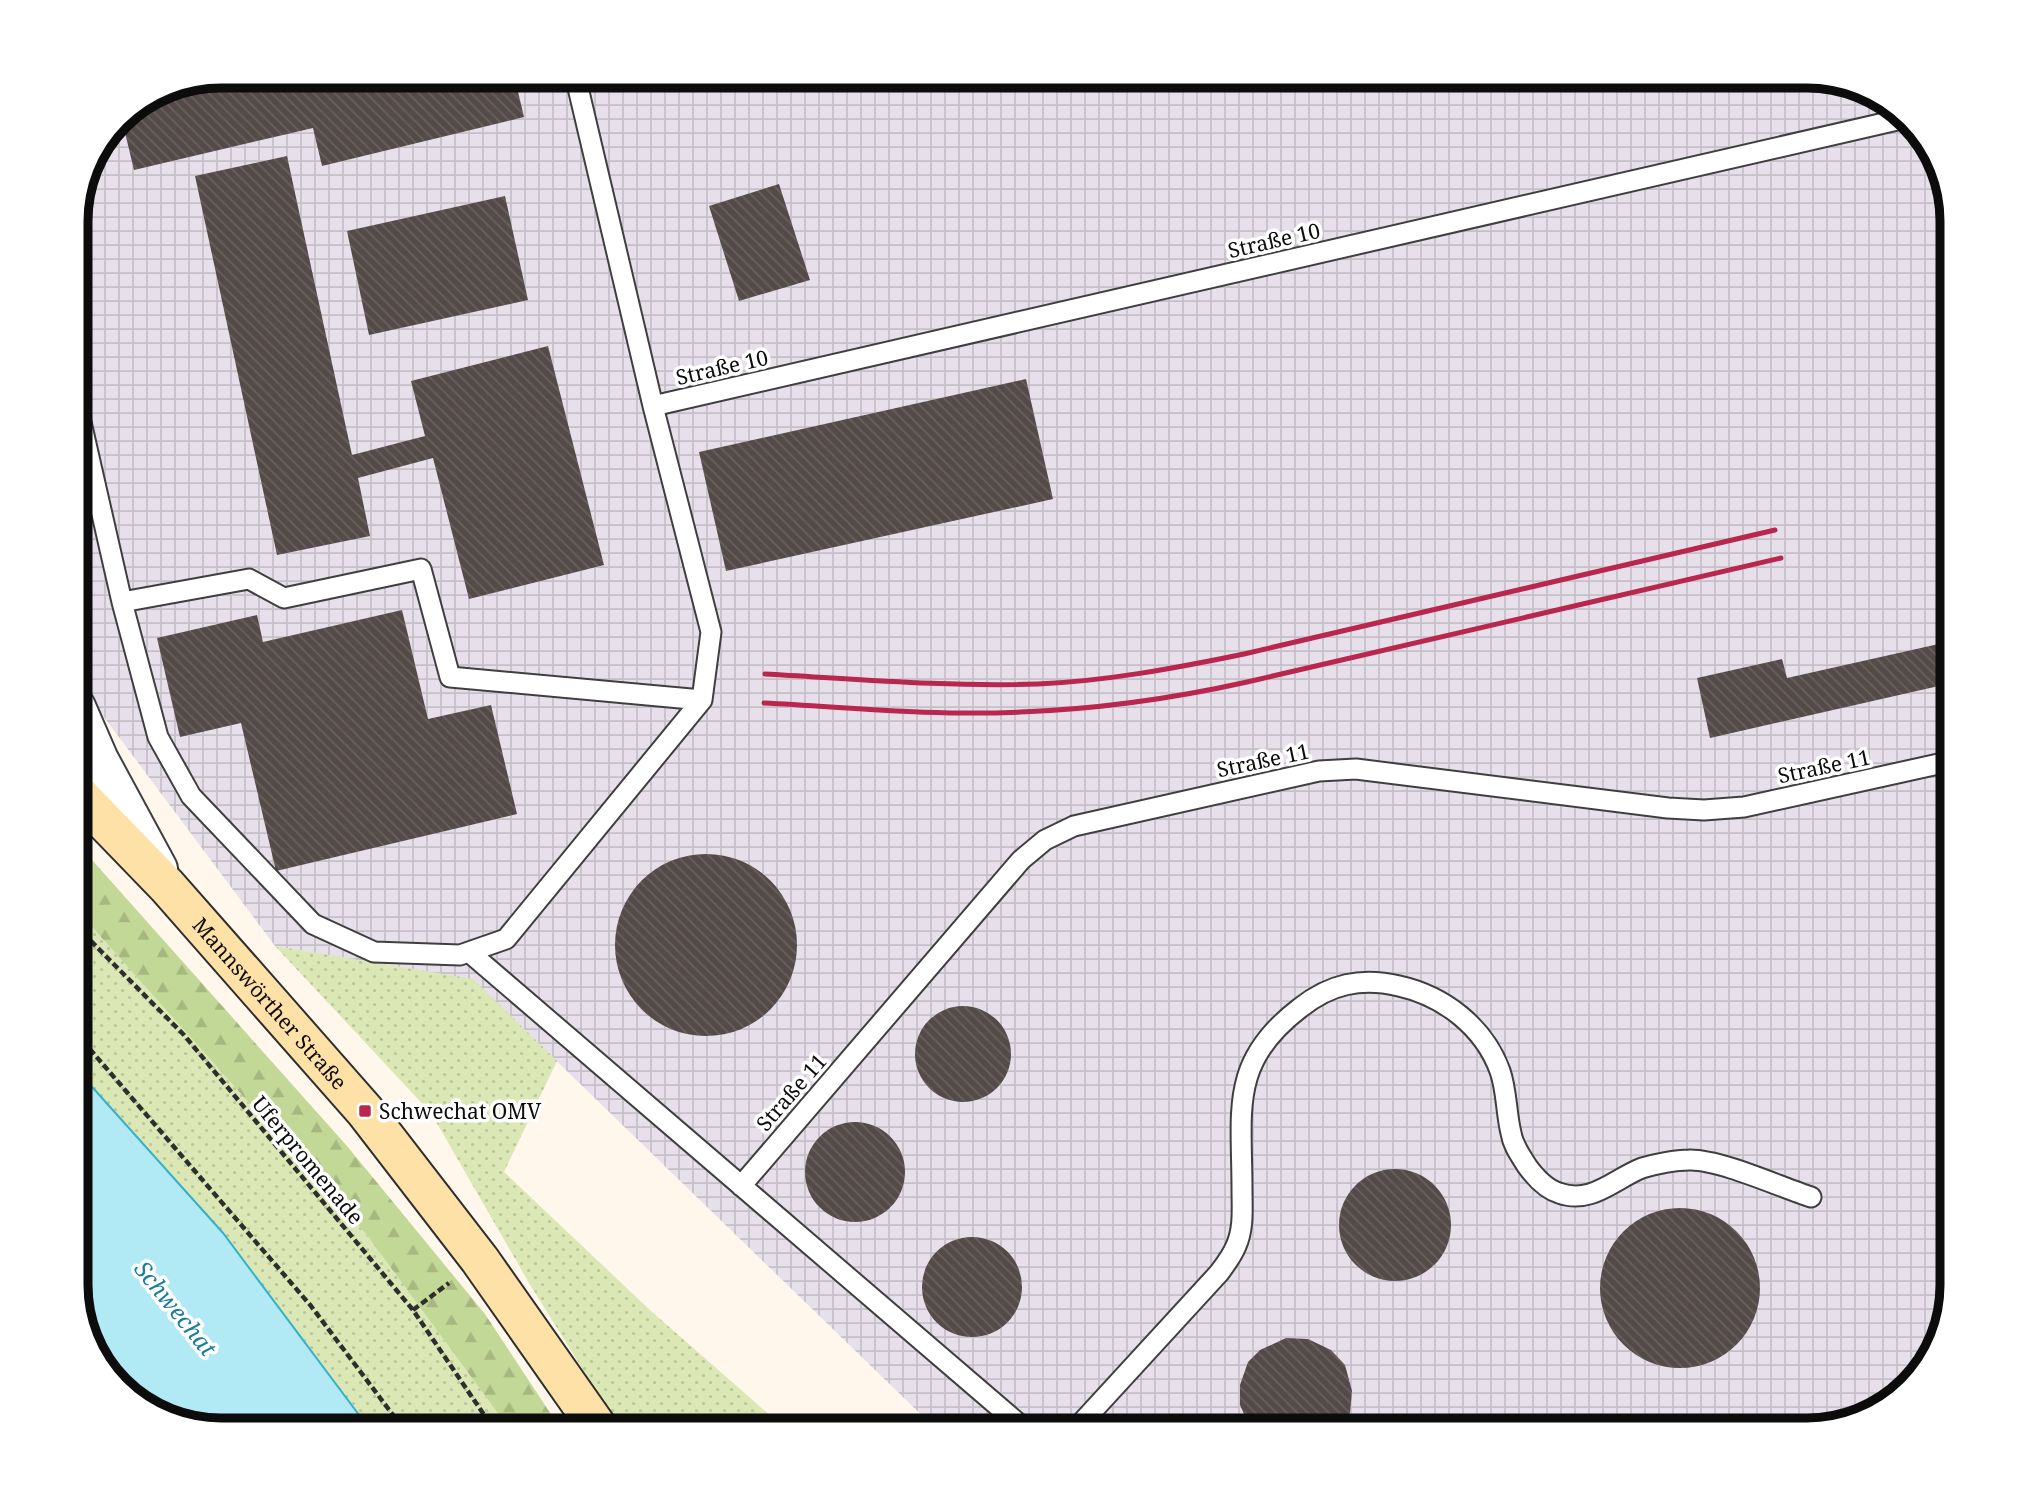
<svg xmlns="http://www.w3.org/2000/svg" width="2027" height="1506" viewBox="0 0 2027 1506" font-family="'Noto Serif',serif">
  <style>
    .industrial { fill: url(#industrial-grid) }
    .grass { fill: url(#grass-dots) }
    .forest { fill: url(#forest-firs) }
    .water { fill: #b1eaf5; stroke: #39b0cb; stroke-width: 2 }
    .building { fill: url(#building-back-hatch) }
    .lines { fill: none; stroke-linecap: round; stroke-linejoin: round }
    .service-casing { stroke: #3f3f3f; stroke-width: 23 }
    .minor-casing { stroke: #3f3f3f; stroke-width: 42 }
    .secondary-casing { stroke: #2e2e2e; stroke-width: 42 }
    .path { stroke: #2e2e2e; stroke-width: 4.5; stroke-dasharray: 7 3.5; stroke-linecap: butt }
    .service { stroke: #fff; stroke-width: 19 }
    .minor { stroke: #fff; stroke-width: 38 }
    .secondary { stroke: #fee1a7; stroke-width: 38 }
    .rail { stroke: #b9274e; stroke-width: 5 }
    .poi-dot { fill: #b9274e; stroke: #fff; stroke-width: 2.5 }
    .labels { text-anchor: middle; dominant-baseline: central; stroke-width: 7; stroke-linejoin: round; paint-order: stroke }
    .street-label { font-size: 21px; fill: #0c0c0c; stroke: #fff }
    .poi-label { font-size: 21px; fill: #0c0c0c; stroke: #fff; text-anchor: start }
    .water-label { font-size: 23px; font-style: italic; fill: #187e9b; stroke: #fff }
    .rim { fill: none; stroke: #0c0c0c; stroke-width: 9 }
  </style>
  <defs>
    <pattern id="industrial-grid" width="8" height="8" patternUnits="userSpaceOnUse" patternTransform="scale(1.75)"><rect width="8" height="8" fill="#e7e0eb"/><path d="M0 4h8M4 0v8" fill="none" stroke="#c5bfc8"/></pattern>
    <pattern id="grass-dots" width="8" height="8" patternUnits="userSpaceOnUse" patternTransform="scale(1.75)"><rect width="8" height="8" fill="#dbe8b6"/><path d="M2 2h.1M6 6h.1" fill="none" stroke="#bbc69b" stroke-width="1.8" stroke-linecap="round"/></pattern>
    <pattern id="forest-firs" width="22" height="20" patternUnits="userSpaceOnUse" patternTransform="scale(1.75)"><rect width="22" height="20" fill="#c2d896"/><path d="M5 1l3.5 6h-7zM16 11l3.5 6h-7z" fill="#a6b880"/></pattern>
    <pattern id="building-back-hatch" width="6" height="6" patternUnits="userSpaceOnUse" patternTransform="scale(1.75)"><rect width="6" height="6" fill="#544b49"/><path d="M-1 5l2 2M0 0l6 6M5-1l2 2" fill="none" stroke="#68605f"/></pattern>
  </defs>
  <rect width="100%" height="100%" fill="#fff7eb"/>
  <path class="industrial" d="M221,75H1807L1895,105L1937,156L1952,220V1286L1922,1374L1871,1416L1806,1431H938L473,980L275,946L80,685L76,671V211L90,156L124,112L165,86Z"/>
  <path class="grass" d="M76,909L366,1234L511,1431H371L223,1233L76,1069Z
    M275,946L473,979L557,1061L504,1172L651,1311L788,1431H621L529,1283L431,1113Z"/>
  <path class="forest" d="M76,842L347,1146L485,1314L562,1431H511L366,1234L76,909Z
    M85,1326L148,1406L132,1401L95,1358Z"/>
  <path class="water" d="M76,1069L223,1233L371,1431H220L148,1406L85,1326L76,1295Z"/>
  <path class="building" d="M221,75H514L524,117L322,166L313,128L134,170L121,116L124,112L165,86Z
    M287,156L352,455L425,436L411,381L548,346L604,565L469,599L433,458L358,478L370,536L277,555L195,176Z
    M779,184L810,280L739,301L709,206Z
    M505,196L528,300L369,335L347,231Z
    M1026,379L1053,499L726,571L699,452Z
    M402,610L428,719L491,705L517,814L276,871L241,723L180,737L157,638L257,615L263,642Z
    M1952,641V683L1710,738L1697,678L1782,659L1787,678Z
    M615 945a91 91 0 1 1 182 0a91 91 0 1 1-182 0Z
    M915 1054a48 48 0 1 1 96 0a48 48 0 1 1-96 0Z
    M805 1172a50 50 0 1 1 100 0a50 50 0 1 1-100 0Z
    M1339 1225a56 56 0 1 1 112 0a56 56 0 1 1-112 0Z
    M1600 1288a80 80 0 1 1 160 0a80 80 0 1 1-160 0Z
    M922 1287a50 50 0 1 1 100 0a50 50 0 1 1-100 0Z
    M1286,1338L1308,1339L1331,1350L1345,1365L1352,1391L1350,1413L1339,1431H1253L1249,1426L1240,1405V1385L1248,1362L1260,1350Z"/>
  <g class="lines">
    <g class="service-casing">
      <path id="service" d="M76,400L122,602L158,737L191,796L313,924L374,952L460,955L506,939L702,700L711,632L653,406L575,75
        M653,406L1906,118
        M122,602L249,579L284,598L421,569L450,677L702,700
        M469,952L1027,1431
        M741,1186L1021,860L1045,840L1074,826L1319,771L1356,769L1668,808L1704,810L1744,807L1952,761
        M1074,1431L1219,1273C1225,1265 1232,1256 1236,1246C1244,1228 1242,1209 1242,1189C1242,1110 1229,1062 1300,1008C1330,984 1361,977 1399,986C1444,996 1484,1027 1500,1071C1507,1091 1506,1113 1511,1133C1513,1146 1521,1156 1527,1166C1535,1177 1546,1189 1559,1193C1591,1205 1614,1179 1642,1168C1655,1164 1676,1160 1689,1160C1719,1159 1780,1187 1811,1197"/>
    </g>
    <g class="minor-casing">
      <path id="minor" d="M76,707L99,760L158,869"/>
    </g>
    <g class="secondary-casing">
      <g id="secondary">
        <path id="s1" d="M76,792L167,886L365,1111L480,1260L600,1431"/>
      </g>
    </g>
    <path class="path" d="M76,926L184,1035L413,1310L495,1431
      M76,1033L311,1306L405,1431
      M413,1310L449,1283"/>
    <use href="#service" class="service"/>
    <use href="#minor" class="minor"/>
    <use href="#secondary" class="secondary"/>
    <path class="rail" d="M765,674C856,679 947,687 1038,684C1107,681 1176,668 1244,654L1775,530
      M764,703C829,706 895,713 961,713C1057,714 1153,703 1247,682L1781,558"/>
  </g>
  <rect class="poi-dot" x="358" y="1104" width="14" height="14" rx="3.5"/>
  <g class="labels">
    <g class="street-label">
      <text transform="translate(1274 240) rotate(-13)">Straße 10</text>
      <text transform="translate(722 367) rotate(-13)">Straße 10</text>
      <text transform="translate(1263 760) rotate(-12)">Straße 11</text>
      <text transform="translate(1824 766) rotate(-12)">Straße 11</text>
      <text stroke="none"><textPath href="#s1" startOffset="287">Mannswörther Straße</textPath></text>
      <text transform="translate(791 1092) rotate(-49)">Straße 11</text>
      <text transform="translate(308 1160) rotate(50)">Uferpromenade</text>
    </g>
    <g class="poi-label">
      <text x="379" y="1111">Schwechat OMV</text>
    </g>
    <g class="water-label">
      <text transform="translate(176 1308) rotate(51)">Schwechat</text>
    </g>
  </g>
  <path d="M0 0H2027V1506H0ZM221 88H1807A133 133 0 0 1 1940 221V1285A133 133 0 0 1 1807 1418H221A133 133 0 0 1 88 1285V221A133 133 0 0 1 221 88Z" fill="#fff" fill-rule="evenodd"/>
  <path class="rim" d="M221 88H1807A133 133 0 0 1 1940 221V1285A133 133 0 0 1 1807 1418H221A133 133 0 0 1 88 1285V221A133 133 0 0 1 221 88Z"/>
</svg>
